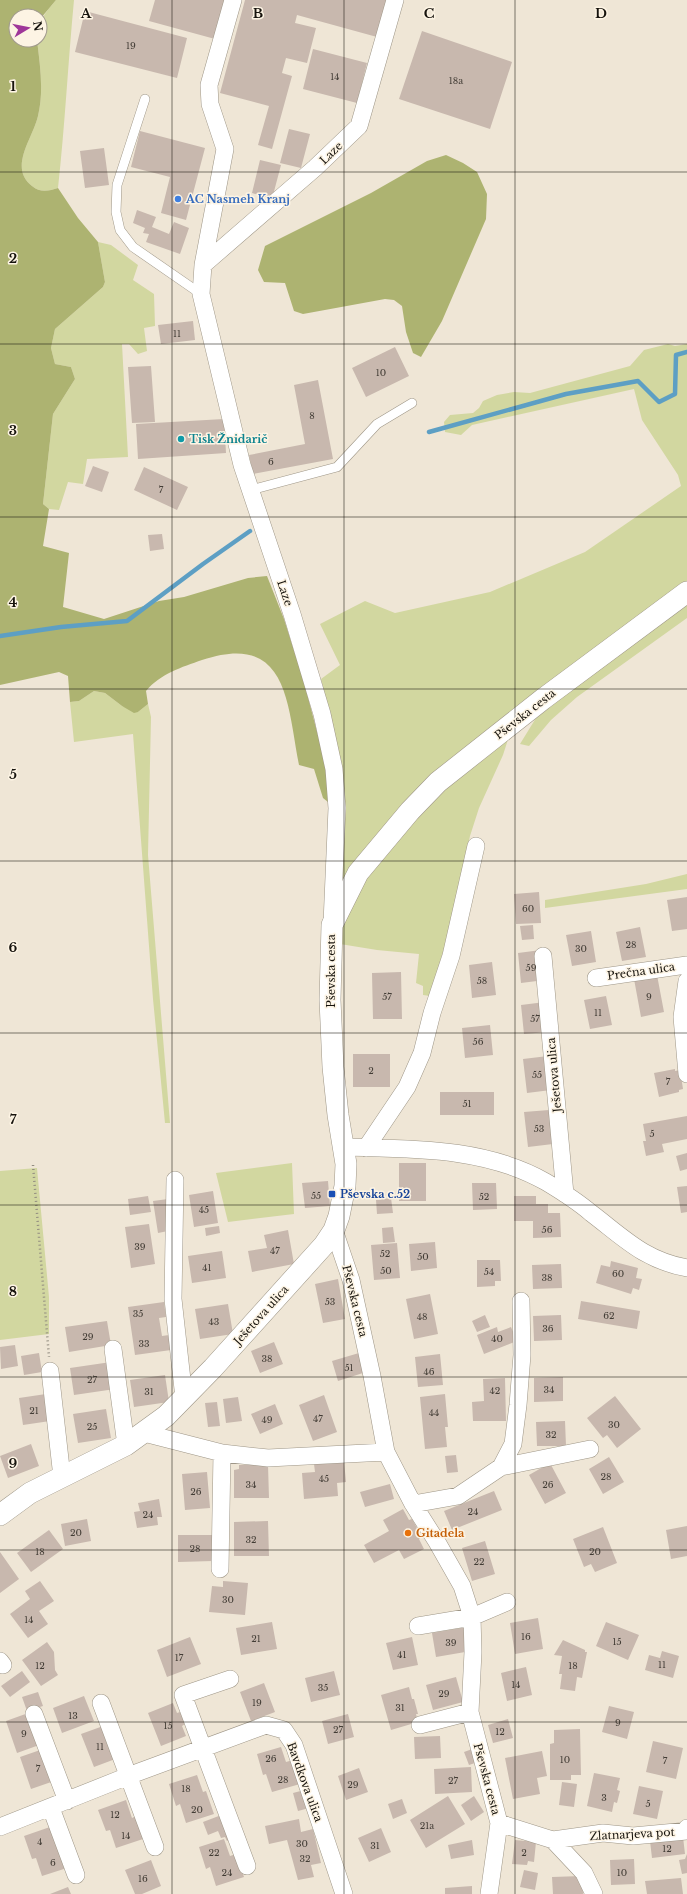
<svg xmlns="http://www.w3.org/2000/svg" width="687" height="1894" viewBox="0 0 687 1894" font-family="'Libre Baskerville',serif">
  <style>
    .green { fill: #d2d7a0 }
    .forest { fill: #adb371 }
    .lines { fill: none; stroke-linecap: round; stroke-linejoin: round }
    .stream { stroke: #5d9fc4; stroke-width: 4.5 }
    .building { fill: #c8b8ae }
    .service-casing { stroke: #9e9687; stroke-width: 10 }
    .minor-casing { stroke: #9e9687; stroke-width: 18 }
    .tertiary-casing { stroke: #9e9687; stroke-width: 22 }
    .path { stroke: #928c80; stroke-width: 2.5; stroke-dasharray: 1 3; stroke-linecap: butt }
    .service { stroke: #fff; stroke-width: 9 }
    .minor { stroke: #fff; stroke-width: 17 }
    .tertiary { stroke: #fff; stroke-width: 21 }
    .grid { fill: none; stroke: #16130d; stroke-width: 1; stroke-opacity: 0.55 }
    .shop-dot { fill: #3f7fe0; stroke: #fdf4e4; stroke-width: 1.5 }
    .culture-dot { fill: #0f9aa8; stroke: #fdf4e4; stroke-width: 1.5 }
    .transit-dot { fill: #1a4fb4; stroke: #fdf4e4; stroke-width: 1.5 }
    .food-dot { fill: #e8710a; stroke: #fdf4e4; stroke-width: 1.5 }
    .labels { text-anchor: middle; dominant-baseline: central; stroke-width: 3; stroke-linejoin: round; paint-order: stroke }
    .number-label { font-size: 9px; fill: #423c35 }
    .street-label { font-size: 11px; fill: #16130d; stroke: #fdf4e4 }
    .shop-label { font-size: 11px; font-weight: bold; fill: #366cbe; stroke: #fdf4e4; text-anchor: start }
    .culture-label { font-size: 11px; font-weight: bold; fill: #0d838f; stroke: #fdf4e4; text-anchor: start }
    .transit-label { font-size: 11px; font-weight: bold; fill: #164399; stroke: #fdf4e4; text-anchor: start }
    .food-label { font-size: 11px; font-weight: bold; fill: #c56008; stroke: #fdf4e4; text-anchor: start }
    .grid-label { font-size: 13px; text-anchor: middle; font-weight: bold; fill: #16130d; stroke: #fdf4e4; stroke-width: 3; stroke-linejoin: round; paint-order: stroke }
  </style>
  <rect width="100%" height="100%" fill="#efe6d6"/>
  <path class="green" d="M56,0H74C68,63 65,125 58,188C49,191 40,193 32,186C8,168 33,138 38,116C44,91 40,65 37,40H40C40,18 42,17 56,0Z
    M98,242L111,245L138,265L133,280L154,294L155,326L144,328L147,351L138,354L129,344H122L128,457L87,459L83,484L68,482L59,510L49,509L43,504L53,414L75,379L71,367L55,364L51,348L55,329L103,287L105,282Z
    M668,344L675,346L687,344V583L513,724L503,755L479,808L470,836L451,925L430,996L423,995V986L416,983L419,954L377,950L340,944L336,739L321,679L340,665L320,624L365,601L395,613L490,592L585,552L681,486L678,475L642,420L634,389L472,425L461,435L445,432L444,422L450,415L473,413L479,408L483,401L497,395L514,392L530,393L630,366L644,350Z
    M687,602V618L577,697L551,720L529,746L520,744L536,718Z
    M94,691L105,693L122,706L138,712L148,704L151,717L148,855L170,1123H165L153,999L133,734L74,742L70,702L79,701Z
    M687,874V889L545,908V900L646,884Z
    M292,1163L294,1214L228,1222L216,1173Z
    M37,1168L49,1297V1334L0,1340V1171Z"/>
  <path class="forest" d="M0,0H56L41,18L40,24V16H16V40H37C40,65 44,91 38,116C33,138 8,168 32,186C40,193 49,191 58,188L78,218L98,242L105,282L103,287L55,329L51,348L55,364L71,367L75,379L53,414L43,504L49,509L43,546L69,553L63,607L104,619L159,601L184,597L248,578L267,576L284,619L304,682L328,774V802L323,798L314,769L299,765C287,703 288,631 202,660C182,667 160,674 146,691L148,704L138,712L134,713L122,706L105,693L94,691L79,701L70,702L68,676L59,672L0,685Z
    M446,155L463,163L477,172L487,194L486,219L442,321L421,357L413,353L406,332L402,306L394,300L385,299L303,314L294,311L285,283L264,282L258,270L265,246L371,193L427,161Z"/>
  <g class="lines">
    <path class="stream" d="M429,432L566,394L638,381L659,402L675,394L676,355L687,352
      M0,636L61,627L127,621L203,564L250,531"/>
  </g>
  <path class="building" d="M155,0H225L215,39L149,21Z
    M245,0H388L377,37L297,15L295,23L316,28L307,63L286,58L282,73L292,76L272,149L258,145L269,106L220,93Z
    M85,11L187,38L177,78L75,52Z
    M422,31L512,62L490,129L399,99Z
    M313,49L367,63L357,103L303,89Z
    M289,129L310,134L301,168L280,163Z
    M140,131L205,148L186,220L161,213L170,177L131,167Z
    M104,148L109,185L85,188L80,151Z
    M260,160L281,165L272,199L252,193Z
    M137,210L156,217L152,227L169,234L174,222L189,228L180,254L146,242L149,234L143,233L145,228L133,223Z
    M193,321L195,340L161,344L158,325Z
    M395,347L409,376L366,397L352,368Z
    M151,366L155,422L132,423L128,367Z
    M318,380L333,459L253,474L249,455L305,444L294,385Z
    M224,419L226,453L138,459L136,424Z
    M93,466L109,472L102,492L85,486Z
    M144,467L188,487L177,510L134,490Z
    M162,534L164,549L150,551L148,535Z
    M539,892L541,923L516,924L514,894Z
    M687,897V929L672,931L667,900Z
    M533,925L534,939L522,940L520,926Z
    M640,927L646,957L622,961L616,932Z
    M591,931L596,962L572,966L566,935Z
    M541,950L545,980L521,983L518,953Z
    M492,962L496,995L472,998L469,965Z
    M401,972L402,1019H373L372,973Z
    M657,975L664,1012L641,1017L634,979Z
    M606,996L612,1025L590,1029L584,1000Z
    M545,1002L548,1032L524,1034L521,1005Z
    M490,1025L493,1055L465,1058L462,1028Z
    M353,1054H390V1087H353Z
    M548,1056L551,1090L527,1093L523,1059Z
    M675,1069V1071L680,1070L683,1089L679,1090V1092L659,1097L654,1073Z
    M440,1092H494V1115H440Z
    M549,1110L553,1144L528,1147L524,1112Z
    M687,1116V1139L662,1144L664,1152L646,1156L643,1141H646L643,1124Z
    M687,1153V1169L680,1171L676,1156Z
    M399,1163H426V1201H399Z
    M328,1181L330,1206L305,1208L302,1183Z
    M472,1183H496L497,1209L473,1210Z
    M687,1186V1212L681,1213L677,1187Z
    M213,1191L218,1223L194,1227L189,1195Z
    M148,1196L151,1212L130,1215L128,1199Z
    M514,1196H536V1204H548V1213H560L561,1237L533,1238V1221H514Z
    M391,1198L393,1213L377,1214L376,1200Z
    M168,1199L173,1230L158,1233L153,1201Z
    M149,1224L155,1264L131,1268L125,1227Z
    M219,1226L220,1233L206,1236L205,1228Z
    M393,1227L395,1242L383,1243L382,1228Z
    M288,1230L294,1264L252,1272L248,1251L267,1248L264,1235Z
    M435,1242L437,1268L411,1271L409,1244Z
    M397,1243L400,1278L374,1280L371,1245Z
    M222,1251L226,1278L192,1283L188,1256Z
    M477,1260H500L501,1281H495V1286L477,1287Z
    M611,1261L638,1268L636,1278L642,1279L639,1290L633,1288L631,1294L596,1283L601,1265L610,1267Z
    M561,1264L562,1288L533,1289L532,1265Z
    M338,1279L345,1319L323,1323L315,1284Z
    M430,1294L438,1334L414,1339L406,1299Z
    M581,1301L640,1311L637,1329L578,1319Z
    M164,1302L166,1317L159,1318L162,1336L169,1335L171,1350L135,1355L128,1307Z
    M228,1304L233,1334L200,1339L195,1309Z
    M485,1315L490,1327L477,1332L472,1321Z
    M561,1315L562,1340L534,1341L533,1316Z
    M107,1321L111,1345L69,1352L65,1327Z
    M497,1327L498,1332L511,1327L517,1341L484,1354L477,1335Z
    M274,1342L283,1364L260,1373L251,1351Z
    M15,1345L18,1366L1,1369L0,1347Z
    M39,1353L42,1372L24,1375L21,1356Z
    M359,1353L366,1372L338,1381L332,1361Z
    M440,1354L443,1385L418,1387L415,1357Z
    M111,1362L115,1389L74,1395L70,1368Z
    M165,1375L169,1402L134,1407L130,1380Z
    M563,1377V1401L534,1402V1378Z
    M505,1378L506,1421H473L472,1402L484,1401L483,1379Z
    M46,1394L50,1421L23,1425L19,1398Z
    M445,1394L448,1427H445L447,1447L425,1449L420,1397Z
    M324,1395L337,1432L313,1441L299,1405Z
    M615,1396L641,1429L617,1448L607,1435L603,1438L587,1418Z
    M238,1397L242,1421L226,1423L223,1399Z
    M217,1402L220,1426L208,1427L205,1403Z
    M275,1404L283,1424L260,1434L251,1414Z
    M106,1409L111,1438L78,1443L73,1414Z
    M565,1421L566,1446H537L536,1422Z
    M31,1444L39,1466L8,1478L0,1456Z
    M456,1455L458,1472L447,1473L445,1456Z
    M609,1457L624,1482L603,1494L589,1469Z
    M344,1461L346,1482L337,1483L338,1496L304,1499L302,1473L315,1472L314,1464Z
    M550,1463L566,1493L545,1504L529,1475Z
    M239,1465H268L269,1498H234V1470L239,1469Z
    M207,1472L210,1508L185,1510L182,1474Z
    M390,1484L394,1499L365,1507L360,1492Z
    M494,1491L502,1510L452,1530L444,1511Z
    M159,1499L162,1517H157L158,1525L137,1528L134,1512L140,1511L138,1503Z
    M403,1509L409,1520L412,1519L422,1537L419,1539L424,1549L404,1559L399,1550L374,1563L364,1545L389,1531L383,1520Z
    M87,1519L91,1541L65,1546L61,1524Z
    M268,1521L269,1556H234V1522Z
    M687,1526V1556L671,1559L666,1530Z
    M603,1527L617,1563L595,1572L591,1564L584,1567L573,1539Z
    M49,1530L63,1549L31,1572L17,1553Z
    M178,1535H213V1561L178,1562Z
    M485,1541L495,1574L472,1581L462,1548Z
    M0,1552L19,1579L0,1593Z
    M40,1581L54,1601L39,1611L48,1624L28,1638L10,1614L30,1599L25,1591Z
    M223,1581L248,1583L245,1615L209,1612L212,1586L223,1587Z
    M538,1618L543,1649L515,1654L510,1623Z
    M272,1622L277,1649L241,1655L236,1628Z
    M606,1622L639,1635L628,1660L596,1646Z
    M467,1627L471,1651L436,1657L432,1633Z
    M190,1637L201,1664L167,1677L157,1650Z
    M412,1637L418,1665L393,1670L386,1643Z
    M563,1640L585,1650V1652H587L582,1678L577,1677L575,1691L560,1689L562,1674H559L562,1656L554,1655Z
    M47,1642L54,1652L55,1670L58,1675L41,1686L22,1660Z
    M662,1651L679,1656L673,1678L645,1670L649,1655L660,1658Z
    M526,1667L532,1695L507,1701L501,1673Z
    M22,1671L30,1682L10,1697L1,1686Z
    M334,1671L340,1695L311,1702L305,1678Z
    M456,1677L463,1702L433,1710L426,1685Z
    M264,1683L275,1712L251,1721L240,1692Z
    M409,1687L412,1699H414L418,1714H416L418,1722L391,1730L381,1695Z
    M38,1692L43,1706L27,1711L22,1697Z
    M84,1696L94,1721L62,1733L53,1708Z
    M173,1703L177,1713L180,1712L185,1724L182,1726L186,1736L161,1746L148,1713Z
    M609,1706L634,1712L627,1739L602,1732Z
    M31,1712L42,1744L17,1753L6,1721Z
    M348,1714L354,1737L328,1744L322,1721Z
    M508,1719L513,1738L493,1743L488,1725Z
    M106,1725L118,1758L94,1767L81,1734Z
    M580,1729L581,1775H571V1780H550V1744L554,1743V1730Z
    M440,1736L441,1758L415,1759L414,1737Z
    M653,1741L683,1748L676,1779L646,1772Z
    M281,1747L286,1762L293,1760L300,1784L272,1792L266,1774L263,1775L257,1754Z
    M46,1748L57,1780L31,1789L20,1757Z
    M475,1748L481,1761L469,1765L464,1752Z
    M542,1751L547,1776L537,1778L540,1794L513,1799L505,1758Z
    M471,1767L472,1792L435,1794L434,1769Z
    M359,1768L368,1792L346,1800L338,1776Z
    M594,1773L620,1778L617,1790L620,1791L617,1803L614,1802L612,1812L587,1806Z
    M197,1775L203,1792L206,1791L214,1814L186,1823L180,1804L176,1806L169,1784Z
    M562,1782L577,1784L574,1807L559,1805Z
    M639,1786L663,1791L657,1819L633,1814Z
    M308,1789L313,1807L298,1811L293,1793Z
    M448,1796L465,1824L426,1848L410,1820Z
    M474,1796L484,1812L471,1821L461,1805Z
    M402,1799L407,1813L393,1819L388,1804Z
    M126,1800L132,1818L136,1816L143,1839L116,1848L110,1830L106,1831L98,1810Z
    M224,1814L234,1838L227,1841L225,1837L221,1838L218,1831L208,1835L203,1822Z
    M299,1819L301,1832L313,1829L321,1863L311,1865L314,1877L298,1880L287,1840L269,1844L265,1826Z
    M50,1827L70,1867L42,1876L36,1858L32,1859L24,1836Z
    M381,1828L391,1852L369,1862L358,1838Z
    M683,1837L685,1854L652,1858L650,1841Z
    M224,1839L230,1856L236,1854L244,1877L216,1886L210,1867L206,1869L199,1847Z
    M472,1840L474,1855L451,1859L448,1845Z
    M515,1840L536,1842L534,1862L528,1861L527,1865L512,1864Z
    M687,1854V1873L682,1874L679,1860L685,1859Z
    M634,1859L635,1884L611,1885L610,1860Z
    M151,1860L161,1886L142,1894H135L125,1870Z
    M524,1870L538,1873L535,1890L520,1887Z
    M582,1876L583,1894H553L552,1877Z
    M681,1878L683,1894H647L645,1881Z
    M472,1886V1894H445V1888Z
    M68,1887L71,1894H50Z"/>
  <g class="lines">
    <g class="service-casing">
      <path id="service" d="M145,99L117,185L116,212L120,230L133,247L201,294
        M251,490L337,467L377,424L412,403"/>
    </g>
    <g class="minor-casing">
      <path id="minor" d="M233,0L209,85L210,104L225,149L203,265L201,294L242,465L292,614L322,714L334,769L337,808L332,923
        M203,265L315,168L359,126L395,0
        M543,956L565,1194
        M596,978L687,965
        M687,981L682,1017L687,1074
        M344,1147C412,1149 485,1147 546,1182C561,1191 577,1201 591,1213C624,1238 644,1260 687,1268
        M366,1148L407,1087L422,1053L432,1013L451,956L476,846
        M175,1180L173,1299L184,1398
        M334,1230L351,1280L372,1376L386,1452L413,1504L437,1542L462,1586L472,1617L473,1652L470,1712L499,1823L489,1894
        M113,1349L126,1445
        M50,1371L62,1477
        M144,1433L222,1453L220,1569
        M222,1453L268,1458L386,1452
        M501,1467L590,1449
        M413,1504L458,1496L501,1467L513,1444L518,1405L522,1355L521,1301
        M418,1626L472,1617L507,1602
        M0,1661L3,1665
        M230,1679L183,1695L247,1866
        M101,1703L155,1847
        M34,1714L67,1801
        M420,1725L470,1712
        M51,1808L76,1875
        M499,1823L553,1840L603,1833L633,1836L687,1831V1828
        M0,1827L128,1776L266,1725L284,1730L294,1745L344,1894
        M553,1840L584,1873L594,1894"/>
    </g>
    <g class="tertiary-casing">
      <path id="tertiary" d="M0,1515L30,1493L126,1445L166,1416L213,1368L324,1245L334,1230L339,1216L345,1186L346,1164L338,1115L333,1067L330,1000L332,925L358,873L410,811L438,782L543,699L687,592"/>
    </g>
    <path class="path" d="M33,1165L49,1357"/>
    <use href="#service" class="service"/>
    <use href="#minor" class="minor"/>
    <use href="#tertiary" class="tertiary"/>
  </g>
  <path class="grid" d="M172,0V1894M344,0V1894M515,0V1894M0,172H687M0,344H687M0,517H687M0,689H687M0,861H687M0,1033H687M0,1205H687M0,1377H687M0,1550H687M0,1722H687"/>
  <circle class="shop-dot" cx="178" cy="199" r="4"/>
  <circle class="culture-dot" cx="181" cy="439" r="4"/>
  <rect class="transit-dot" x="328" y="1190" width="8" height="8" rx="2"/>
  <circle class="food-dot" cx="408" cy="1533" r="4"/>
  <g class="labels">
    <g class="number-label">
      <text x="131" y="45">19</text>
      <text x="335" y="76">14</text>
      <text x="456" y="80">18a</text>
      <text x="177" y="333">11</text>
      <text x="381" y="372">10</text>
      <text x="312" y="415">8</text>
      <text x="271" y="461">6</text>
      <text x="161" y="489">7</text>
      <text x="528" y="908">60</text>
      <text x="631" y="944">28</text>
      <text x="581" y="948">30</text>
      <text x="531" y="967">59</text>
      <text x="482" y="980">58</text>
      <text x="387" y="996">57</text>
      <text x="649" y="996">9</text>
      <text x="598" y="1012">11</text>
      <text x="535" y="1018">57</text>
      <text x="478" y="1041">56</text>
      <text x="371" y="1070">2</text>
      <text x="537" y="1074">55</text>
      <text x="668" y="1081">7</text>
      <text x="467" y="1103">51</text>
      <text x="539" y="1128">53</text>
      <text x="652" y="1133">5</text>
      <text x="316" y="1195">55</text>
      <text x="484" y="1196">52</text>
      <text x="204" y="1209">45</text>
      <text x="547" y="1229">56</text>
      <text x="140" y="1246">39</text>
      <text x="275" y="1250">47</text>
      <text x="385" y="1253">52</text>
      <text x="423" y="1256">50</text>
      <text x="207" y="1267">41</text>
      <text x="386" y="1270">50</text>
      <text x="489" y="1271">54</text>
      <text x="618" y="1273">60</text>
      <text x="547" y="1277">38</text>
      <text x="330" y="1301">53</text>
      <text x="138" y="1313">35</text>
      <text x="609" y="1315">62</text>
      <text x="422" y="1316">48</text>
      <text x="214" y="1321">43</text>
      <text x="548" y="1328">36</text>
      <text x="88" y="1336">29</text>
      <text x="497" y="1338">40</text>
      <text x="144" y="1343">33</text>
      <text x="267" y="1358">38</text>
      <text x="349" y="1367">51</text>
      <text x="429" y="1371">46</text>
      <text x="92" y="1379">27</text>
      <text x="549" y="1389">34</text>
      <text x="495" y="1390">42</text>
      <text x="149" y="1391">31</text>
      <text x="34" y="1410">21</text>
      <text x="434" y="1412">44</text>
      <text x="318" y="1418">47</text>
      <text x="267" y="1419">49</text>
      <text x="614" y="1424">30</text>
      <text x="92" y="1426">25</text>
      <text x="551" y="1434">32</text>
      <text x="606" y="1476">28</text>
      <text x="324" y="1478">45</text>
      <text x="251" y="1484">34</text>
      <text x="548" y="1484">26</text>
      <text x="196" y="1491">26</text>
      <text x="473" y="1511">24</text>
      <text x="148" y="1514">24</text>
      <text x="76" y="1532">20</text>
      <text x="251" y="1539">32</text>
      <text x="195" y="1548">28</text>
      <text x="40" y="1551">18</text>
      <text x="595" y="1551">20</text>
      <text x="479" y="1561">22</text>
      <text x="228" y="1599">30</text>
      <text x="29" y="1619">14</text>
      <text x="526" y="1636">16</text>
      <text x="256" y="1638">21</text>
      <text x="617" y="1641">15</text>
      <text x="451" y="1642">39</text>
      <text x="402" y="1654">41</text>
      <text x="179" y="1657">17</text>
      <text x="662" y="1664">11</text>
      <text x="40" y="1665">12</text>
      <text x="573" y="1665">18</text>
      <text x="516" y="1684">14</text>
      <text x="323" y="1687">35</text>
      <text x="444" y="1693">29</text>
      <text x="257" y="1702">19</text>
      <text x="400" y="1707">31</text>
      <text x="73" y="1715">13</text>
      <text x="618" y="1722">9</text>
      <text x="168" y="1725">15</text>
      <text x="338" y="1729">27</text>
      <text x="500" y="1731">12</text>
      <text x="24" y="1733">9</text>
      <text x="100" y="1746">11</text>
      <text x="271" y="1758">26</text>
      <text x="565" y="1759">10</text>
      <text x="665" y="1760">7</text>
      <text x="38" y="1768">7</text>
      <text x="283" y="1779">28</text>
      <text x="453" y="1780">27</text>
      <text x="353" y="1784">29</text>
      <text x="186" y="1788">18</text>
      <text x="604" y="1797">3</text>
      <text x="648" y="1803">5</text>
      <text x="197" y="1809">20</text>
      <text x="115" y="1814">12</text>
      <text x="427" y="1825">21a</text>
      <text x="126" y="1835">14</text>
      <text x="40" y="1841">4</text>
      <text x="302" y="1843">30</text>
      <text x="375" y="1845">31</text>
      <text x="667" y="1848">12</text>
      <text x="214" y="1852">22</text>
      <text x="524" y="1852">2</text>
      <text x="305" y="1858">32</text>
      <text x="53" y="1862">6</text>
      <text x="227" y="1872">24</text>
      <text x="622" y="1872">10</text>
      <text x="143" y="1878">16</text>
    </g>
    <g class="street-label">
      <text transform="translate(331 153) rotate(-44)">Laze</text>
      <text transform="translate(285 593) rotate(71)">Laze</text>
      <text transform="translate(525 714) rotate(-38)">Pševska cesta</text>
      <text transform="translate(331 971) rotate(-90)">Pševska cesta</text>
      <text transform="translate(641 971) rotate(-8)">Prečna ulica</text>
      <text transform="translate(554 1075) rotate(-95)">Ješetova ulica</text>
      <text transform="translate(355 1301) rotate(76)">Pševska cesta</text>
      <text transform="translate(261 1315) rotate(-48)">Ješetova ulica</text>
      <text transform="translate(487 1779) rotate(75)">Pševska cesta</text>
      <text transform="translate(305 1782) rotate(70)">Bavdkova ulica</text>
      <text transform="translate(632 1834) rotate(-3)">Zlatnarjeva pot</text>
    </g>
    <g class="shop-label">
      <text x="186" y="199">AC Nasmeh Kranj</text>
    </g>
    <g class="culture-label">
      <text x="189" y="439">Tisk Žnidarič</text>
    </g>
    <g class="transit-label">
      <text x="340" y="1194">Pševska c.52</text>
    </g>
    <g class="food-label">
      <text x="416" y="1533">Gitadela</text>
    </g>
  </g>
  <g class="grid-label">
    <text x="86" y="18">A</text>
    <text x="258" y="18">B</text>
    <text x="429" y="18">C</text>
    <text x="601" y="18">D</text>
    <text x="13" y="91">1</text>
    <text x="13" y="263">2</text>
    <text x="13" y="435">3</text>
    <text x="13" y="607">4</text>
    <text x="13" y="779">5</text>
    <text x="13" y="952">6</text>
    <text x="13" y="1124">7</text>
    <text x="13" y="1296">8</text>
    <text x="13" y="1468">9</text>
  </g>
  <g transform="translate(28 28) rotate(80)"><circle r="19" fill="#fdf4e4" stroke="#a19a8e"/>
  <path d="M0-3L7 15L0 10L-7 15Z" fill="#9f3699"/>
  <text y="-6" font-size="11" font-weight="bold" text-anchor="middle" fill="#16130d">N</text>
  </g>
</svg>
